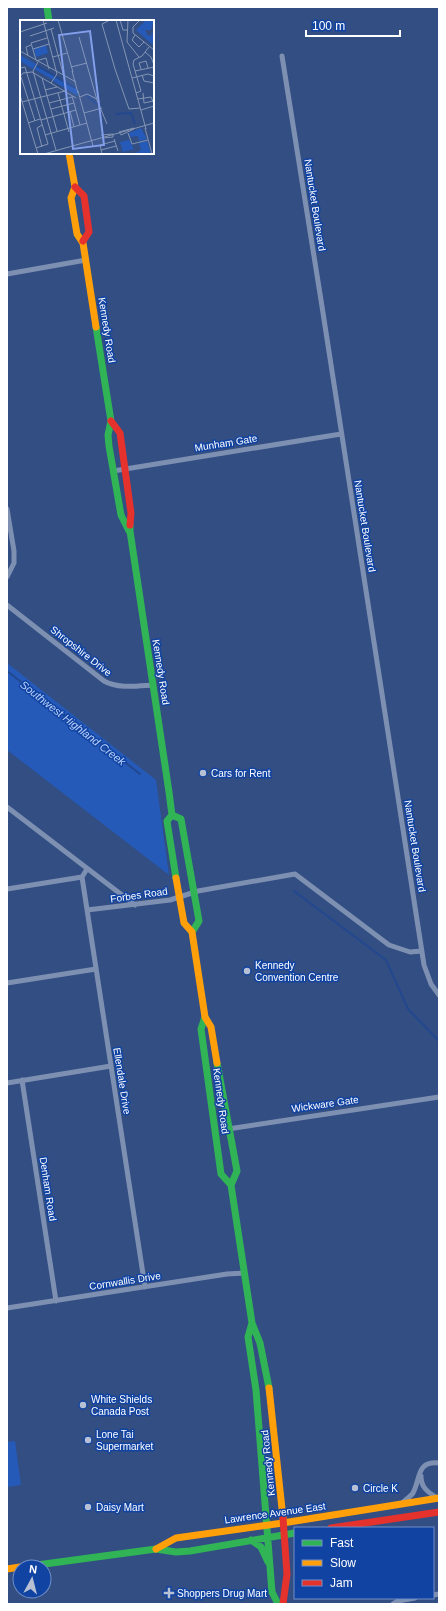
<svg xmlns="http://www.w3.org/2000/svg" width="446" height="1611" viewBox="0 0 446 1611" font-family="Helvetica,sans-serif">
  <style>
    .green { fill: #255ab8 }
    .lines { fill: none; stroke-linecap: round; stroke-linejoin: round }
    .stream { stroke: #23488f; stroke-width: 2 }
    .street { stroke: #7e90b2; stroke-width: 5 }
    .fast { stroke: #30b455; stroke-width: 7 }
    .slow { stroke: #ff9f0a; stroke-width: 7 }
    .jam { stroke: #e5322d; stroke-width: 7 }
    .poi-dot { fill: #b7c1d3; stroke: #1143a3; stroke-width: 1.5 }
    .labels { text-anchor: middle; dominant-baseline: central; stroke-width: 3; stroke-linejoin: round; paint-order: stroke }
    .street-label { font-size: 10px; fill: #fff; stroke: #1143a3 }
    .poi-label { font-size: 10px; fill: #fff; stroke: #1143a3; text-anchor: start }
    .water-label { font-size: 11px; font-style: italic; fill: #b8d1fc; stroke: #1143a3 }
    .inset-river { fill: none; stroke: #23488f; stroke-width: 2 }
    .inset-road { fill: none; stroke: #8495b4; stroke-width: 1 }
    .view { fill: #839eea; fill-opacity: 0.15; stroke: #839eea; stroke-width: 2 }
    .inset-edge { fill: none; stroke: #fff; stroke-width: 2 }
  </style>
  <rect width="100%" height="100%" fill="#324e82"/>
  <path class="green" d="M7,663L156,780L169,875L7,750Z
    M15,1441L21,1485L7,1487V1442Z"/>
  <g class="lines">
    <path class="stream" d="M7,671L140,774
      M294,891L386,960L408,1009L439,1041"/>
    <path class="street" d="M282,56L321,300L424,965L431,984L439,995
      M7,274L86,260
      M113,471L341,434
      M7,509L14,551V563L7,577
      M7,605L104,681C118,689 137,686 153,685
      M7,807L135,905
      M82,877L145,1287
      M7,889L82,877L87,869
      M87,910L170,900L198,891L295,874L389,945L410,952L422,951
      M7,983L96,969
      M22,1080L56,1301
      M7,1083L111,1066
      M228,1129L439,1097
      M7,1308L227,1274L245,1273
      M421,1476C421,1488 428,1492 437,1498
      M401,1504C405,1500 410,1497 413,1493C421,1478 416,1461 439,1463
      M433,1595L439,1594
      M393,1604L398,1601L415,1598"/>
    <path class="fast" d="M47,7L49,21
      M96,327L111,421L108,435L109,446L121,515L129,531
      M130,525V531L169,792L172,815L167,821L176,878
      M172,815L181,819L199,921L192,932
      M205,1017L201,1029L221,1174L231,1185
      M217,1063L237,1171L231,1185L252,1323L260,1343L269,1388
      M252,1323L248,1337L256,1390L272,1592L278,1604
      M251,1540L261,1547L268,1562
      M22,1567L156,1549L176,1552L190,1551L295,1533"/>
    <path class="slow" d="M69,153L75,187L71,198L77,234L83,243L96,327
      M176,878L184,923L192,932L205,1017L211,1027L217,1063
      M269,1388L283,1518
      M156,1549L176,1538L283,1523L439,1498
      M7,1569L20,1567"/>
    <path class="jam" d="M75,187L84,196L89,232L83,241
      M111,421L120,433L131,513L130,525
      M283,1518L287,1574L283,1604
      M331,1528L439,1512"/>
  </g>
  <g class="poi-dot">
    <circle cx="203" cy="773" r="4"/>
    <circle cx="247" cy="971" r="4"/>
    <circle cx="83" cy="1405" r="4"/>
    <circle cx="88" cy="1440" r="4"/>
    <circle cx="355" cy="1488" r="4"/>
    <circle cx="88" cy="1507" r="4"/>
    <path d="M167 1587h4v4h4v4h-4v4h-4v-4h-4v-4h4z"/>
  </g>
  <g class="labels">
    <g class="street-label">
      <text transform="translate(315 205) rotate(81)">Nantucket Boulevard</text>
      <text transform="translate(107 330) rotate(81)">Kennedy Road</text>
      <text transform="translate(226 443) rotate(-9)">Munham Gate</text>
      <text transform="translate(365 526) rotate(81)">Nantucket Boulevard</text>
      <text transform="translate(81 651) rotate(38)">Shropshire Drive</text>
      <text transform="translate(161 672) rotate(81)">Kennedy Road</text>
      <text transform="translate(415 846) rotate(81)">Nantucket Boulevard</text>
      <text transform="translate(139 895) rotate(-8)">Forbes Road</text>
      <text transform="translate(122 1081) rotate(81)">Ellendale Drive</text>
      <text transform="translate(221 1101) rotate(82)">Kennedy Road</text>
      <text transform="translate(325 1104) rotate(-8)">Wickware Gate</text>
      <text transform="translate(48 1189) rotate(81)">Denham Road</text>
      <text transform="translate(125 1281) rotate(-9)">Cornwallis Drive</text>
      <text transform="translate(268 1463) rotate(-96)">Kennedy Road</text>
      <text transform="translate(275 1513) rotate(-8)">Lawrence Avenue East</text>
    </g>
    <g class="poi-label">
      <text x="211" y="773">Cars for Rent</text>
      <text x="255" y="965">Kennedy<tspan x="255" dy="12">Convention Centre</tspan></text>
      <text x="91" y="1399">White Shields<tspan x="91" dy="12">Canada Post</tspan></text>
      <text x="96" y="1434">Lone Tai<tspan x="96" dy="12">Supermarket</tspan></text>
      <text x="363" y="1488">Circle K</text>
      <text x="96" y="1507">Daisy Mart</text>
      <text x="177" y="1593">Shoppers Drug Mart</text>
    </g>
    <g class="water-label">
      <text transform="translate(73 723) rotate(38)">Southwest Highland Creek</text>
    </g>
  </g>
  <g transform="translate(20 20)">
    <rect width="134" height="134" fill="#324e82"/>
    <path d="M126,0H134L131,10H125L128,16L132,15L131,12L134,14V26L116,10ZM26,25L28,33L16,37L14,29ZM0,35L16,44L13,49L0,41ZM17,45L35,56L33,60L14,49ZM36,57L57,69L58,76L33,61ZM121,108L127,119L119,121L118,116L110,117L109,113ZM109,120L114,129L103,132L100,122ZM127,121L131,134H114L121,130L119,123Z" fill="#255ab8"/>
    <path class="inset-river" d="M17,46L35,56M36,57L55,68M67,76L77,84M95,94L111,93L115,104"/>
    <path class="inset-road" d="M23,0L37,54L31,63M38,0L53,52M90,0L82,4L95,49L109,89L120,88M96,0L126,109M100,0L103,10H107M108,0L107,22L119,37M120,0L113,7V13L134,30M31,9L44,57M0,12L27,3M115,15L112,20L119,27L124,22M10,16L34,8M59,17L77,80L87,104M13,29L29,24M0,31L56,62M125,32L131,37L134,45M8,36L6,27L11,25M33,37L47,33M16,40L11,23L27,18M114,40L113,44L121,71L116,73M114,40L122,36L129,27M16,41L26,38L29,49M18,42L13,51L36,130M51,47L67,43M0,48L5,47L28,124L16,128M121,49L119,43L126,41L128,48M52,51L58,73M115,51L134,47M122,55L124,61L134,63M0,57L3,53L12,52L56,78M1,57L15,101M22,58L37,111M112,58L128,54L134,56M25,70L37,67M58,71L73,126M38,73L49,112M123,73L124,83L133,81M0,75L18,134M52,76L60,105M60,77L67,74L77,79M118,79L131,77L134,84M2,82L45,71M29,83L52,77M31,89L54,83M121,90L134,86M50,91L54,107M64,93L82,88M21,100L56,90M8,103L20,99M114,108L99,112L101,115L114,109M125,108L132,134M108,113L112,124L128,120M25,115L67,103M81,115L93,114V117L83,118M94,119L98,131M22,127L17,108L22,105M81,130L96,126M24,134L134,103M82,134L80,125L95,121"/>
    <path class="view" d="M70,11L84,125L53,129L39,15Z"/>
    <rect width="134" height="134" class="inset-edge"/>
  </g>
  <rect width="446" height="1611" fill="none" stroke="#ffffff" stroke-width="16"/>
  <rect x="294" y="1527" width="140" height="72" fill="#1143a3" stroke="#708ec8"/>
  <rect x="302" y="1540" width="20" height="6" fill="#30b455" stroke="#708ec8"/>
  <text x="330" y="1547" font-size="12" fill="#ffffff">Fast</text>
  <rect x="302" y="1560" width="20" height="6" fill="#ff9f0a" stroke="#708ec8"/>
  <text x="330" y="1567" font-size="12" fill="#ffffff">Slow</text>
  <rect x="302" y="1580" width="20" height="6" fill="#e5322d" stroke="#708ec8"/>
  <text x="330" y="1587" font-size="12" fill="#ffffff">Jam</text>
  <g transform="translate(32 1579) rotate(7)"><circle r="19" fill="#1143a3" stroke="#708ec8"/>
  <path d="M0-3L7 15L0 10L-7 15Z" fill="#b7c1d3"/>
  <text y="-6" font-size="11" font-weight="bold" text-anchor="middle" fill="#ffffff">N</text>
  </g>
  <path d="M306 30v6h94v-6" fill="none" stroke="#ffffff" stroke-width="2"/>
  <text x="312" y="30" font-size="12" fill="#ffffff" stroke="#1143a3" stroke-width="3" paint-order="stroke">100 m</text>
</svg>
